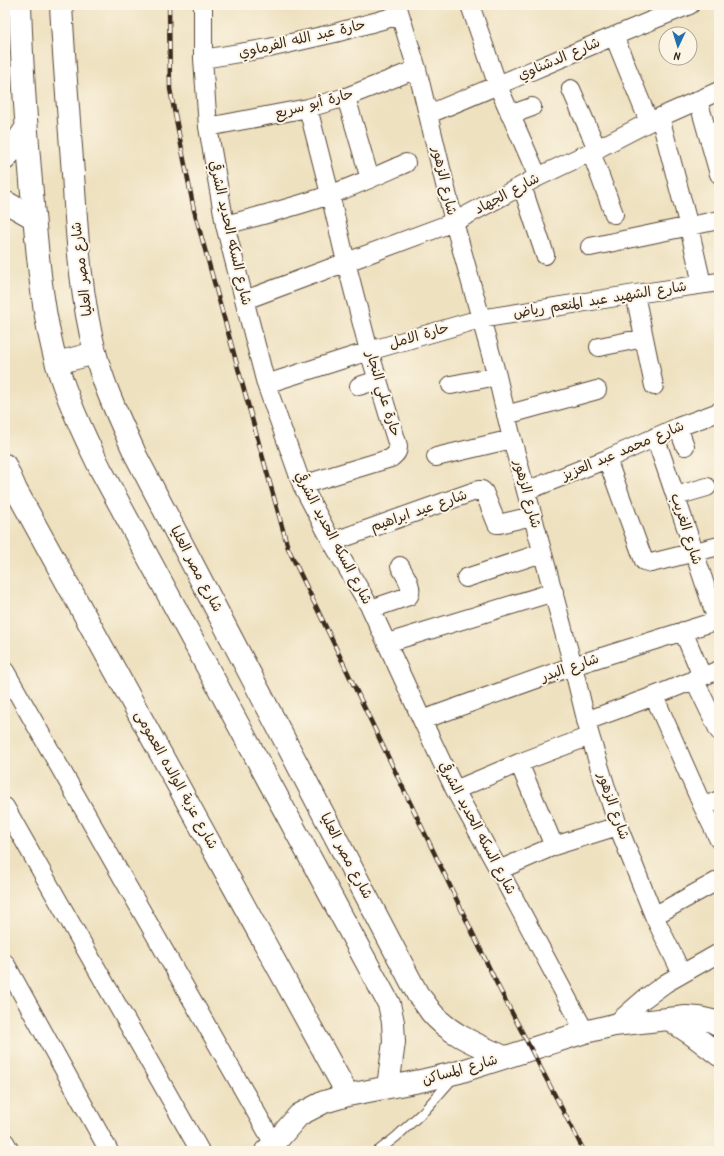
<svg xmlns="http://www.w3.org/2000/svg" width="724" height="1156" viewBox="0 0 724 1156" font-family="Kalam,'Playpen Sans Arabic',sans-serif">
  <style>
    .lines { fill: none; stroke-linecap: round; stroke-linejoin: round }
    .service-casing { stroke: #564536; stroke-width: 11 }
    .minor-casing { stroke: #564536; stroke-width: 20 }
    .tertiary-casing { stroke: #564536; stroke-width: 24 }
    .service { stroke: #fff; stroke-width: 9 }
    .minor { stroke: #fff; stroke-width: 18 }
    .tertiary { stroke: #fff; stroke-width: 22 }
    .rail-casing { stroke: #3b2a1e; stroke-width: 4.5 }
    .rail { stroke: #fcf5e5; stroke-width: 3; stroke-dasharray: 9; stroke-linecap: butt }
    .labels { text-anchor: middle; dominant-baseline: central; stroke-width: 4; stroke-linejoin: round; paint-order: stroke }
    .street-label { font-size: 14px; fill: #3b2a1e; stroke: #fcf5e5 }
  </style>
  <rect width="100%" height="100%" fill="#fcf5e5"/>
  <filter id="ink" filterUnits="userSpaceOnUse"><feTurbulence type="fractalNoise" baseFrequency=".025" numOctaves="2"/><feDisplacementMap in="SourceGraphic" scale="8" xChannelSelector="R" yChannelSelector="G"/><feConvolveMatrix kernelMatrix="1 2 1 2 8 2 1 2 1" color-interpolation-filters="sRGB"/></filter>
  <filter id="wash" filterUnits="userSpaceOnUse"><feTurbulence type="fractalNoise" baseFrequency=".012" numOctaves="4" result="noise"/><feDisplacementMap in="SourceGraphic" scale="16" xChannelSelector="R" yChannelSelector="G"/><feGaussianBlur stdDeviation="0.9" result="paint"/><feColorMatrix in="noise" values="0 0 0 0 0 0 0 0 0 0 0 0 0 0 0 0 0 1.4 0 .05"/><feComposite in="paint" operator="in"/></filter>
  <g filter="url(#wash)">
    <rect width="100%" height="100%" fill="#eee1c0"/>
  </g>
  <g filter="url(#ink)">
    <g class="lines">
      <g class="service-casing">
        <path id="service" d="M378,1151L396,1137L425,1110L454,1077"/>
      </g>
      <g class="minor-casing">
        <path id="minor" d="M203,5V59L208,127L225,225L266,384L302,485L332,542L371,609L422,720L455,790L499,870L585,1032
          M397,5L417,69L454,222L497,376L512,439L573,666L590,736L618,826L654,916L682,974
          M470,5L498,86L538,177
          M614,36L649,122
          M203,59L269,48L335,33L400,15
          M571,89L597,149
          M346,97L370,179
          M698,100L719,174
          M429,114C516,78 602,40 690,5
          M510,115L532,107
          M660,117L689,227L702,284
          M208,127L308,108L346,97L417,69
          M591,152L614,214
          M522,186L545,255
          M225,225C260,216 295,207 329,195C355,186 381,174 406,163
          M590,247L719,220
          M635,294L654,386
          M245,300L454,222L538,177L597,149L649,122L719,91
          M599,347L644,338
          M266,384L369,351L480,319L635,294L719,282
          M451,385L497,376
          M359,386L378,380
          M506,415L597,390
          M678,427L685,446
          M655,437C677,498 696,559 717,620
          M436,457L512,439
          M607,459L644,561L651,563L719,546
          M302,485L391,458C396,454 398,452 398,446L369,351L346,262L330,194L308,108
          M526,491L607,459L678,427L719,412
          M676,496L707,487
          M332,542L478,490H482L484,492L497,524H499L532,516
          M466,578L542,553
          M371,609L409,596C414,587 404,574 400,566
          M683,631L702,676
          M387,643L554,592
          M5,671L274,1144
          M694,679L719,731
          M654,696L703,807L719,840
          M422,720L573,666L719,620
          M586,721L654,696L719,670
          M519,763L554,846
          M455,790L519,763L590,736
          M5,807L200,1151
          M703,807L719,800
          M499,870L554,846L618,826
          M654,916L719,880
          M5,963L109,1151
          M614,1025L644,999L666,983L719,953
          M5,1142L10,1151"/>
      </g>
      <g class="tertiary-casing">
        <path id="tertiary" d="M20,5C22,71 27,138 33,204C38,258 42,313 57,365C68,402 84,436 101,470L389,1004L393,1022L394,1042L388,1087
          M61,5C64,62 69,118 73,174C77,234 80,294 95,352C104,388 121,422 136,456L418,995C423,1000 427,1006 431,1012C450,1035 478,1045 504,1057
          M5,159L9,154L26,128
          M5,203L9,204L34,218
          M57,363L95,353
          M5,465L16,490L348,1095
          M669,1019L693,1035L719,1055
          M266,1151L274,1144L299,1115L324,1102L348,1095L425,1080L459,1072L585,1032L614,1025L686,1017L699,1018L712,1021L719,1025"/>
      </g>
      <use href="#service" class="service"/>
      <use href="#minor" class="minor"/>
      <use href="#tertiary" class="tertiary"/>
      <g class="rail-casing">
        <path id="rail" d="M169,5L170,89L194,210L288,548L498,986L584,1151"/>
      </g>
      <use href="#rail" class="rail"/>
    </g>
  </g>
  <g class="labels">
    <g class="street-label">
      <text transform="translate(302 39) rotate(-13)">حارة عبد الله الفرماوي</text>
      <text transform="translate(559 59) rotate(-23)">شارع الدشناوي</text>
      <text transform="translate(314 104) rotate(-15)">حارة أبو سريع</text>
      <text transform="translate(444 181) rotate(77)">شارع الزهور</text>
      <text transform="translate(507 194) rotate(-28)">شارع الجهاد</text>
      <text transform="translate(230 233) rotate(77)">شارع السكه الحديد الشرقي</text>
      <text transform="translate(82 269) rotate(-97)">شارع مصر العليا</text>
      <text transform="translate(600 300) rotate(-9)">شارع الشهيد عبد المنعم رياض</text>
      <text transform="translate(419 336) rotate(-16)">حارة الامل</text>
      <text transform="translate(383 394) rotate(73)">حارة علي النجار</text>
      <text transform="translate(623 451) rotate(-23)">شارع محمد عبد العزيز</text>
      <text transform="translate(527 494) rotate(75)">شارع الزهور</text>
      <text transform="translate(419 511) rotate(-19)">شارع عيد ابراهيم</text>
      <text transform="translate(686 529) rotate(72)">شارع الغريب</text>
      <text transform="translate(333 538) rotate(62)">شارع السكه الحديد الشرقي</text>
      <text transform="translate(196 569) rotate(62)">شارع مصر العليا</text>
      <text transform="translate(570 668) rotate(-19)">شارع البدر</text>
      <text transform="translate(176 780) rotate(61)">شارع عزبة الوالده العمومى</text>
      <text transform="translate(613 806) rotate(71)">شارع الزهور</text>
      <text transform="translate(477 828) rotate(62)">شارع السكه الحديد الشرقي</text>
      <text transform="translate(346 856) rotate(62)">شارع مصر العليا</text>
      <text transform="translate(460 1070) rotate(-16)">شارع المساكن</text>
    </g>
  </g>
  <rect width="724" height="1156" fill="none" stroke="#fcf5e5" stroke-width="20"/>
  <g transform="translate(678 46) rotate(184)"><circle r="19" fill="#fcf5e5" stroke="#afa495"/>
  <path d="M0-3L7 15L0 10L-7 15Z" fill="#1f6fb2"/>
  <text y="-6" font-size="11" font-weight="bold" text-anchor="middle" fill="#3b2a1e">N</text>
  </g>
</svg>
